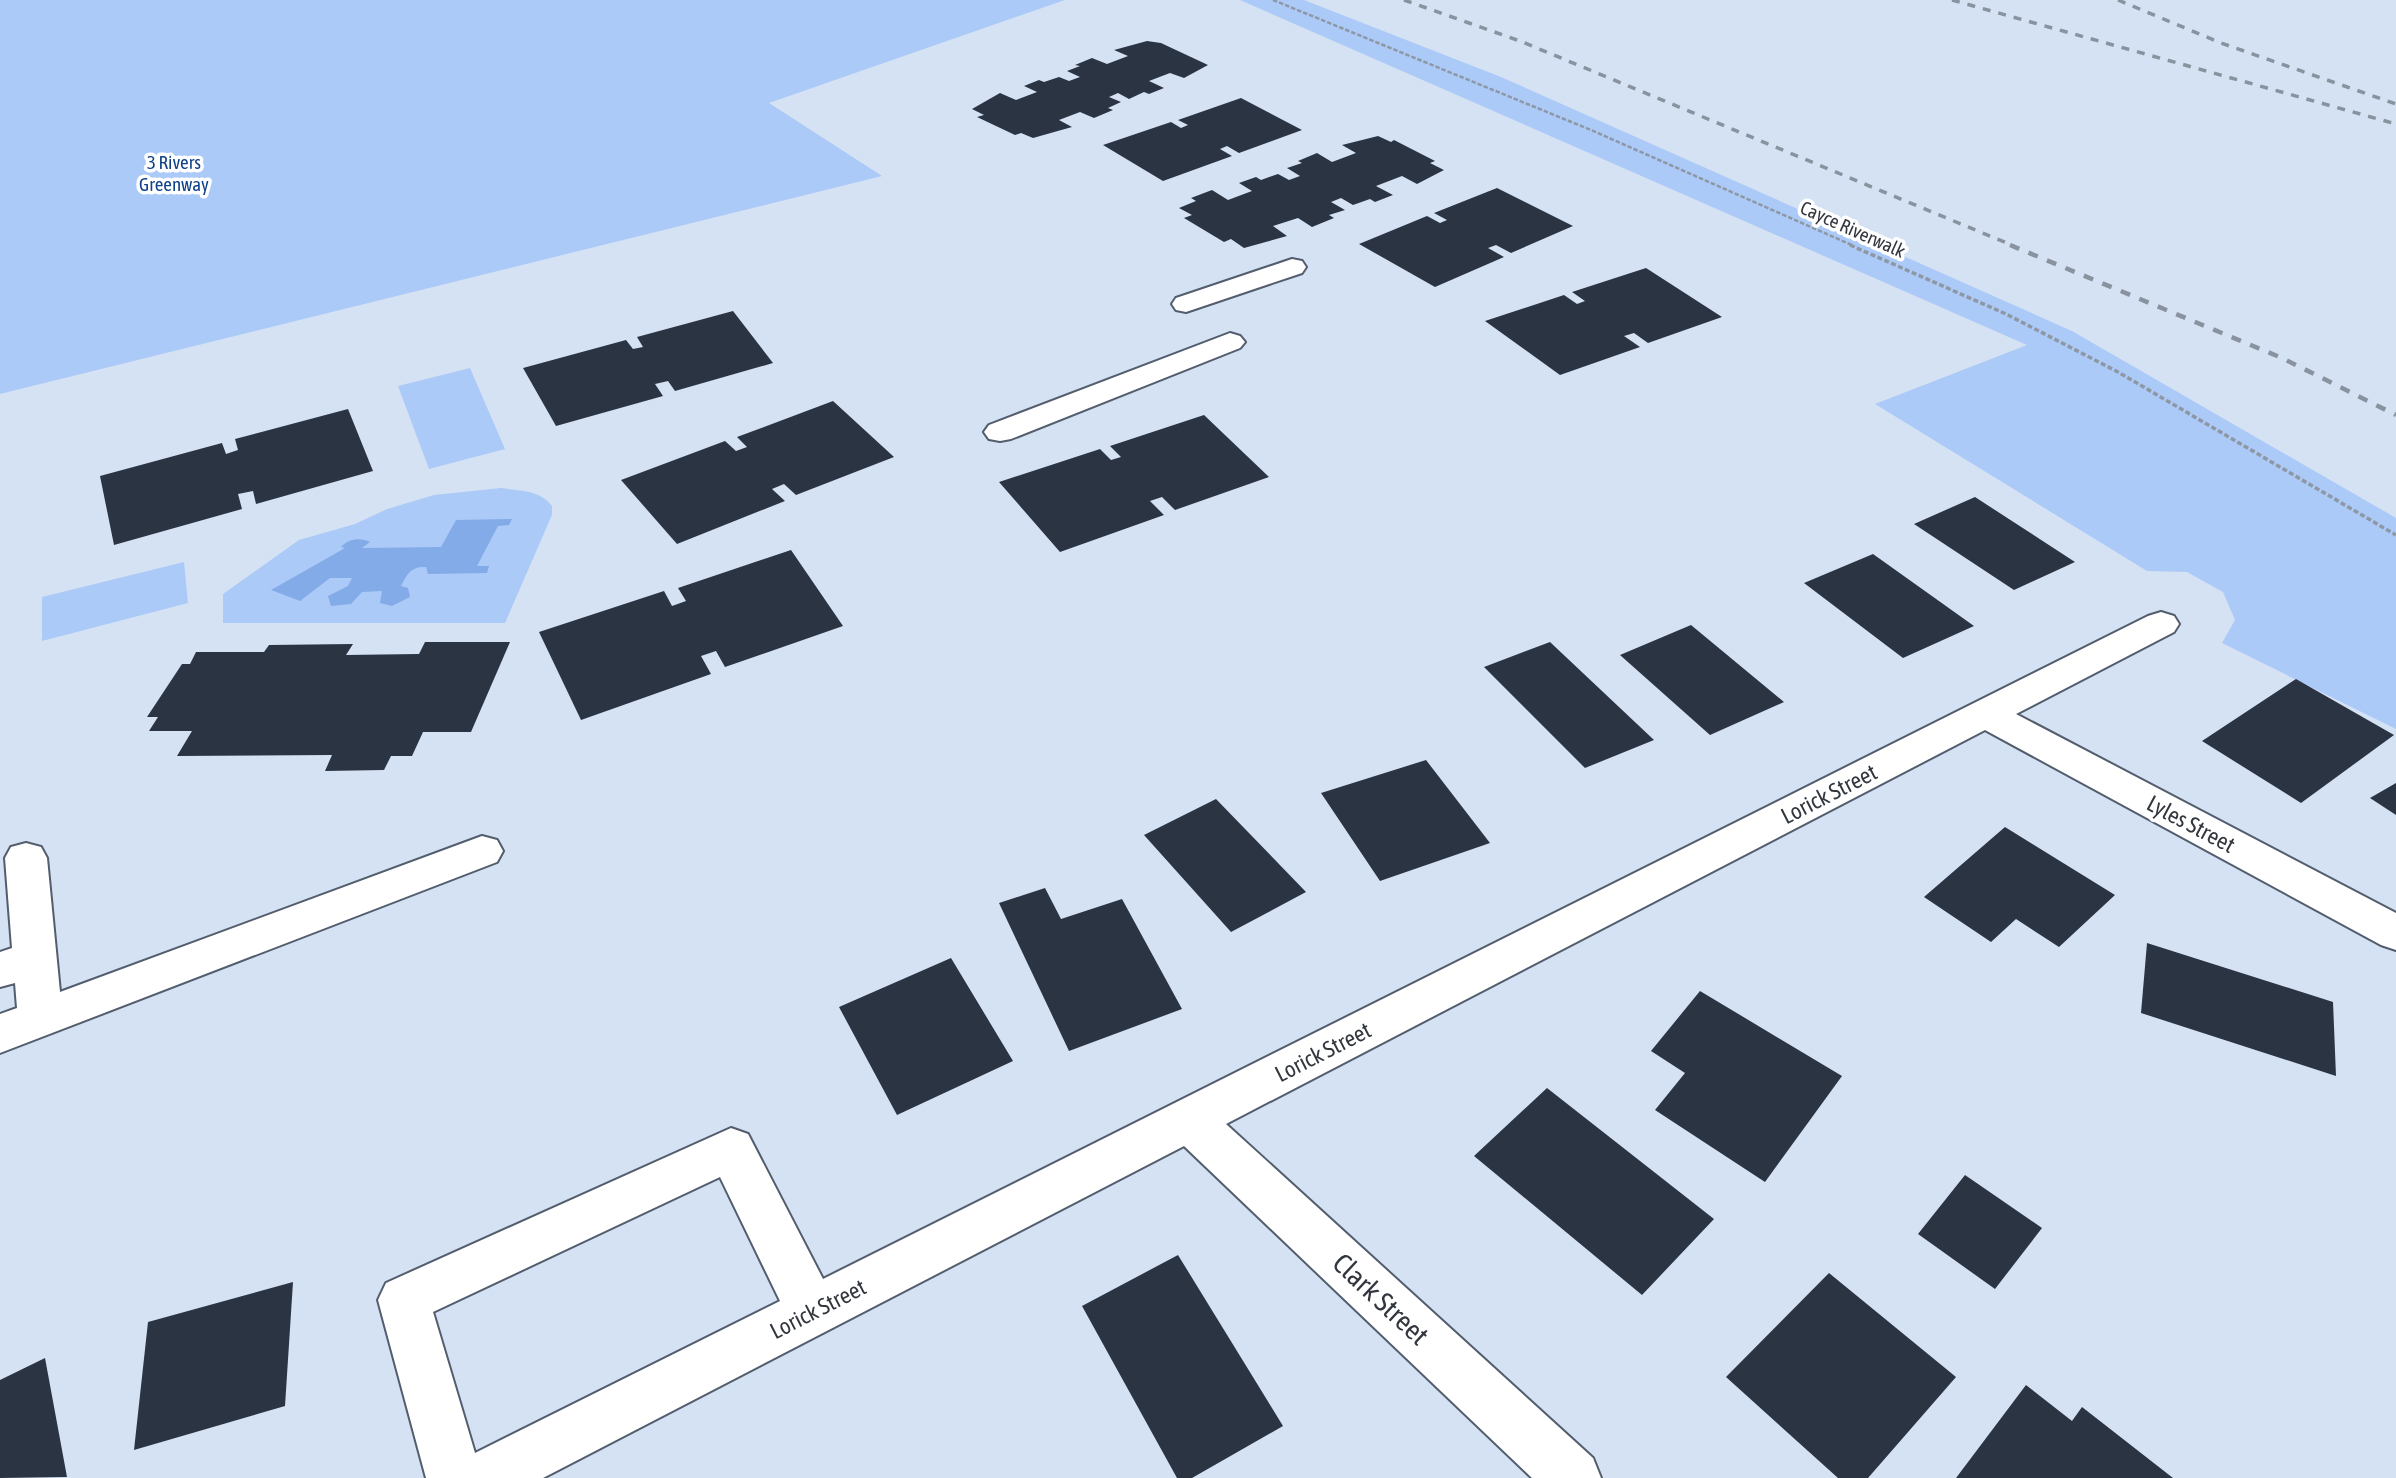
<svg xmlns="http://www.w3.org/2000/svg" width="2396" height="1478" viewBox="0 0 2396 1478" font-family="'Asap Condensed',sans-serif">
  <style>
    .green { fill: #accaf7 }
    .water { fill: #83abe8 }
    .building { fill: #2b3443 }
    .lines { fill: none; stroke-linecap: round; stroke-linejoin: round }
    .minor-casing { stroke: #525d6d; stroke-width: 4 }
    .path-far1 { stroke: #8e98a5; stroke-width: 2.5; stroke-dasharray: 4.5 2; stroke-linecap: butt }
    .path { stroke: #8e98a5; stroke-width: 3.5; stroke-dasharray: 5 2.5; stroke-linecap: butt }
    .minor { fill: #fff; fill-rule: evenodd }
    .rail-far1 { stroke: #89929f; stroke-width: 3.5; stroke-dasharray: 8 8; stroke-linecap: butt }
    .rail { stroke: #89929f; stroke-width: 4.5; stroke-dasharray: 10 10; stroke-linecap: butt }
    .labels { text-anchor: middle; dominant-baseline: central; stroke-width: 7; stroke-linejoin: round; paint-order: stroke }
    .far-park-label { font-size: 19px; fill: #104288; stroke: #fff }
    .far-street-label { font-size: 19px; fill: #32373e; stroke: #fff }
    .street-label { font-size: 23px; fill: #32373e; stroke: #fff }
    .near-street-label { font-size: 28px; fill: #32373e; stroke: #fff }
  </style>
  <rect width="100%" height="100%" fill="#d5e2f4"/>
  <path class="green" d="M0,0H1065L769,103L882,176L0,394Z
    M1240,0H1304L1501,77L2072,331L2396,518V729L2222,643L2235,620L2223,592L2187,572L2147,571L1875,404L2027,345Z
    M470,368L505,449L429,469L398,386Z
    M501,488C521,491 540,490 552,506V515L505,623H223V594L299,540L355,524L387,509L434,495Z
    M184,562L188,603L42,641V597Z"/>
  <path class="water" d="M512,519L509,525L498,526L477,566H489L487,573L428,574L426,567C411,566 407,574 401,586L408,588L410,597L392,606L380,603L382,591L362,592L351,604L331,606L328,596L348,586L352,578H330L300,601L271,590L345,548L341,547C348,539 360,537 370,542L362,548L441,547L456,520Z"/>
  <path class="building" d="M1147,41L1161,43L1208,65L1184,78L1170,73L1149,81L1164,88L1149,94L1144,92L1129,99L1118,93L1109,97L1121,102L1108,108L1113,110L1094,118L1080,112L1059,120L1072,127L1033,138L1021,133L1015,135L977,117L984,115L972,109L1000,93L1016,100L1037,92L1024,86L1039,80L1044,82L1059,77L1069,81L1080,77L1067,71L1080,66L1075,65L1092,58L1107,64L1128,56L1114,50Z
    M1241,98L1302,130L1239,153L1227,146L1220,149L1232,156L1163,181L1103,145L1171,122L1181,128L1188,125L1178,120Z
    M1378,136L1391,142L1394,140L1435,161L1430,163L1444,170L1417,184L1402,176L1376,186L1393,195L1375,202L1370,199L1353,205L1341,198L1331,202L1345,210L1329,215L1334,218L1312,227L1298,218L1273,226L1287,236L1244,248L1231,239L1224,242L1184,218L1192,215L1179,208L1196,201L1191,198L1212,190L1228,200L1252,191L1239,183L1256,177L1261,180L1278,174L1289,180L1300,176L1287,168L1302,163L1298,161L1317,153L1332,162L1356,153L1342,145Z
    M1497,188L1573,226L1511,253L1496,245L1488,248L1504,257L1435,287L1359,244L1427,216L1440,223L1447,220L1434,213Z
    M1646,268L1722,317L1648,343L1634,333L1624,336L1640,347L1560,375L1485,321L1564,295L1577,304L1585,301L1572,292Z
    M733,311L773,363L675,391L668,381L655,384L663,396L556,426L523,368L626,340L633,349L643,347L637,337Z
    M833,401L894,457L796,495L784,484L772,489L785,501L677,544L621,480L725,441L736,451L747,447L737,437Z
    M348,409L373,471L256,504L253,491L238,494L242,509L114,545L100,476L222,443L226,454L238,450L235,439Z
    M1204,415L1269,477L1175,510L1162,497L1150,501L1164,515L1060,552L999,482L1100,449L1111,460L1121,457L1110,446Z
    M1975,497L2075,562L2014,590L1914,524Z
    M791,550L843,626L725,667L716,651L701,656L711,674L581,720L539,632L664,591L672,606L686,601L678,588Z
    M1873,554L1974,626L1903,658L1804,583Z
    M1691,625L1784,702L1710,735L1620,655Z
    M425,642H510L471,732H423L412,756H391L384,770L325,771L332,755L177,756L192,731H149L158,717H147L182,664H190L196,652H264L269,645L353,644L346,655L419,654Z
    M1550,642L1654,740L1585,768L1484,667Z
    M2296,679L2394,735L2301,803L2202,741Z
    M1426,760L1490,843L1380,881L1321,793Z
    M2396,783V815L2370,798Z
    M1216,799L1306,892L1231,932L1144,835Z
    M2005,827L2115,895L2059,947L2016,919L1991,942L1924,897Z
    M1045,888L1061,919L1122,899L1182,1009L1069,1051L999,903Z
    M2147,943L2333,1002L2336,1076L2141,1013Z
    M951,958L1013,1061L897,1115L839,1007Z
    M1700,991L1842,1076L1765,1182L1655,1110L1685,1073L1651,1051Z
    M1547,1088L1714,1219L1642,1295L1474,1156Z
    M1965,1175L2042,1228L1995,1289L1918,1234Z
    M1178,1255L1283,1426L1192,1478H1177L1082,1306Z
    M1829,1273L1956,1377L1868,1478H1838L1726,1377Z
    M293,1282L285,1406L134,1450L148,1322Z
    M45,1358L67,1477L0,1478V1380Z
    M2026,1385L2072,1421L2082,1407L2173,1478H1956Z"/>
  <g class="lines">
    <g class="minor-casing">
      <path id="minor" d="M1292,259L1302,261L1306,267L1302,273L1186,312L1176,310L1172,304L1176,298Z
        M1230,333L1240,336L1245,342L1240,348L1011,439L1000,441L989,439L984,432L989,425Z
        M2161,612L2174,616L2179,624L2174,632L2016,714L2396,913V950L2381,945L1985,730L1226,1124L1593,1458L1601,1478H1532L1184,1146L543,1478H426L378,1300L386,1283L731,1128L748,1134L823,1279L2148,616ZM720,1177L780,1301L475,1453L433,1312Z
        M482,836L497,840L503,851L497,862L0,1053V1014L17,1008L15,983L0,987V952L12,948L5,858L11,847L26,843L41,847L47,858L60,992Z"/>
    </g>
    <path class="path-far1" d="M1273,0L1591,130L1854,246"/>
    <path class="path" d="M1850,245L2006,314L2118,372L2396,535"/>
    <use href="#minor" class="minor"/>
    <path class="rail-far1" d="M1404,0L1520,41L2014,246
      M1952,0L2396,124
      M2118,0L2221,43L2396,104"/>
    <path class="rail" d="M2010,245L2282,358L2396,415"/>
  </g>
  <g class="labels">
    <g class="far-park-label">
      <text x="174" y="162">3 Rivers<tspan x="174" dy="22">Greenway</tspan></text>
    </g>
    <g class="far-street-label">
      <text transform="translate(1853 229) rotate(24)">Cayce Riverwalk</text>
    </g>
    <g class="street-label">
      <text transform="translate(1829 794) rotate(-27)">Lorick Street</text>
      <text transform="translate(2191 824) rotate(28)">Lyles Street</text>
      <text transform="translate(1323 1052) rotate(-27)">Lorick Street</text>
      <text transform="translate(818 1309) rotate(-27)">Lorick Street</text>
    </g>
    <g class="near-street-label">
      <text transform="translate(1381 1299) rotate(43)">Clark Street</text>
    </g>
  </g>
</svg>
